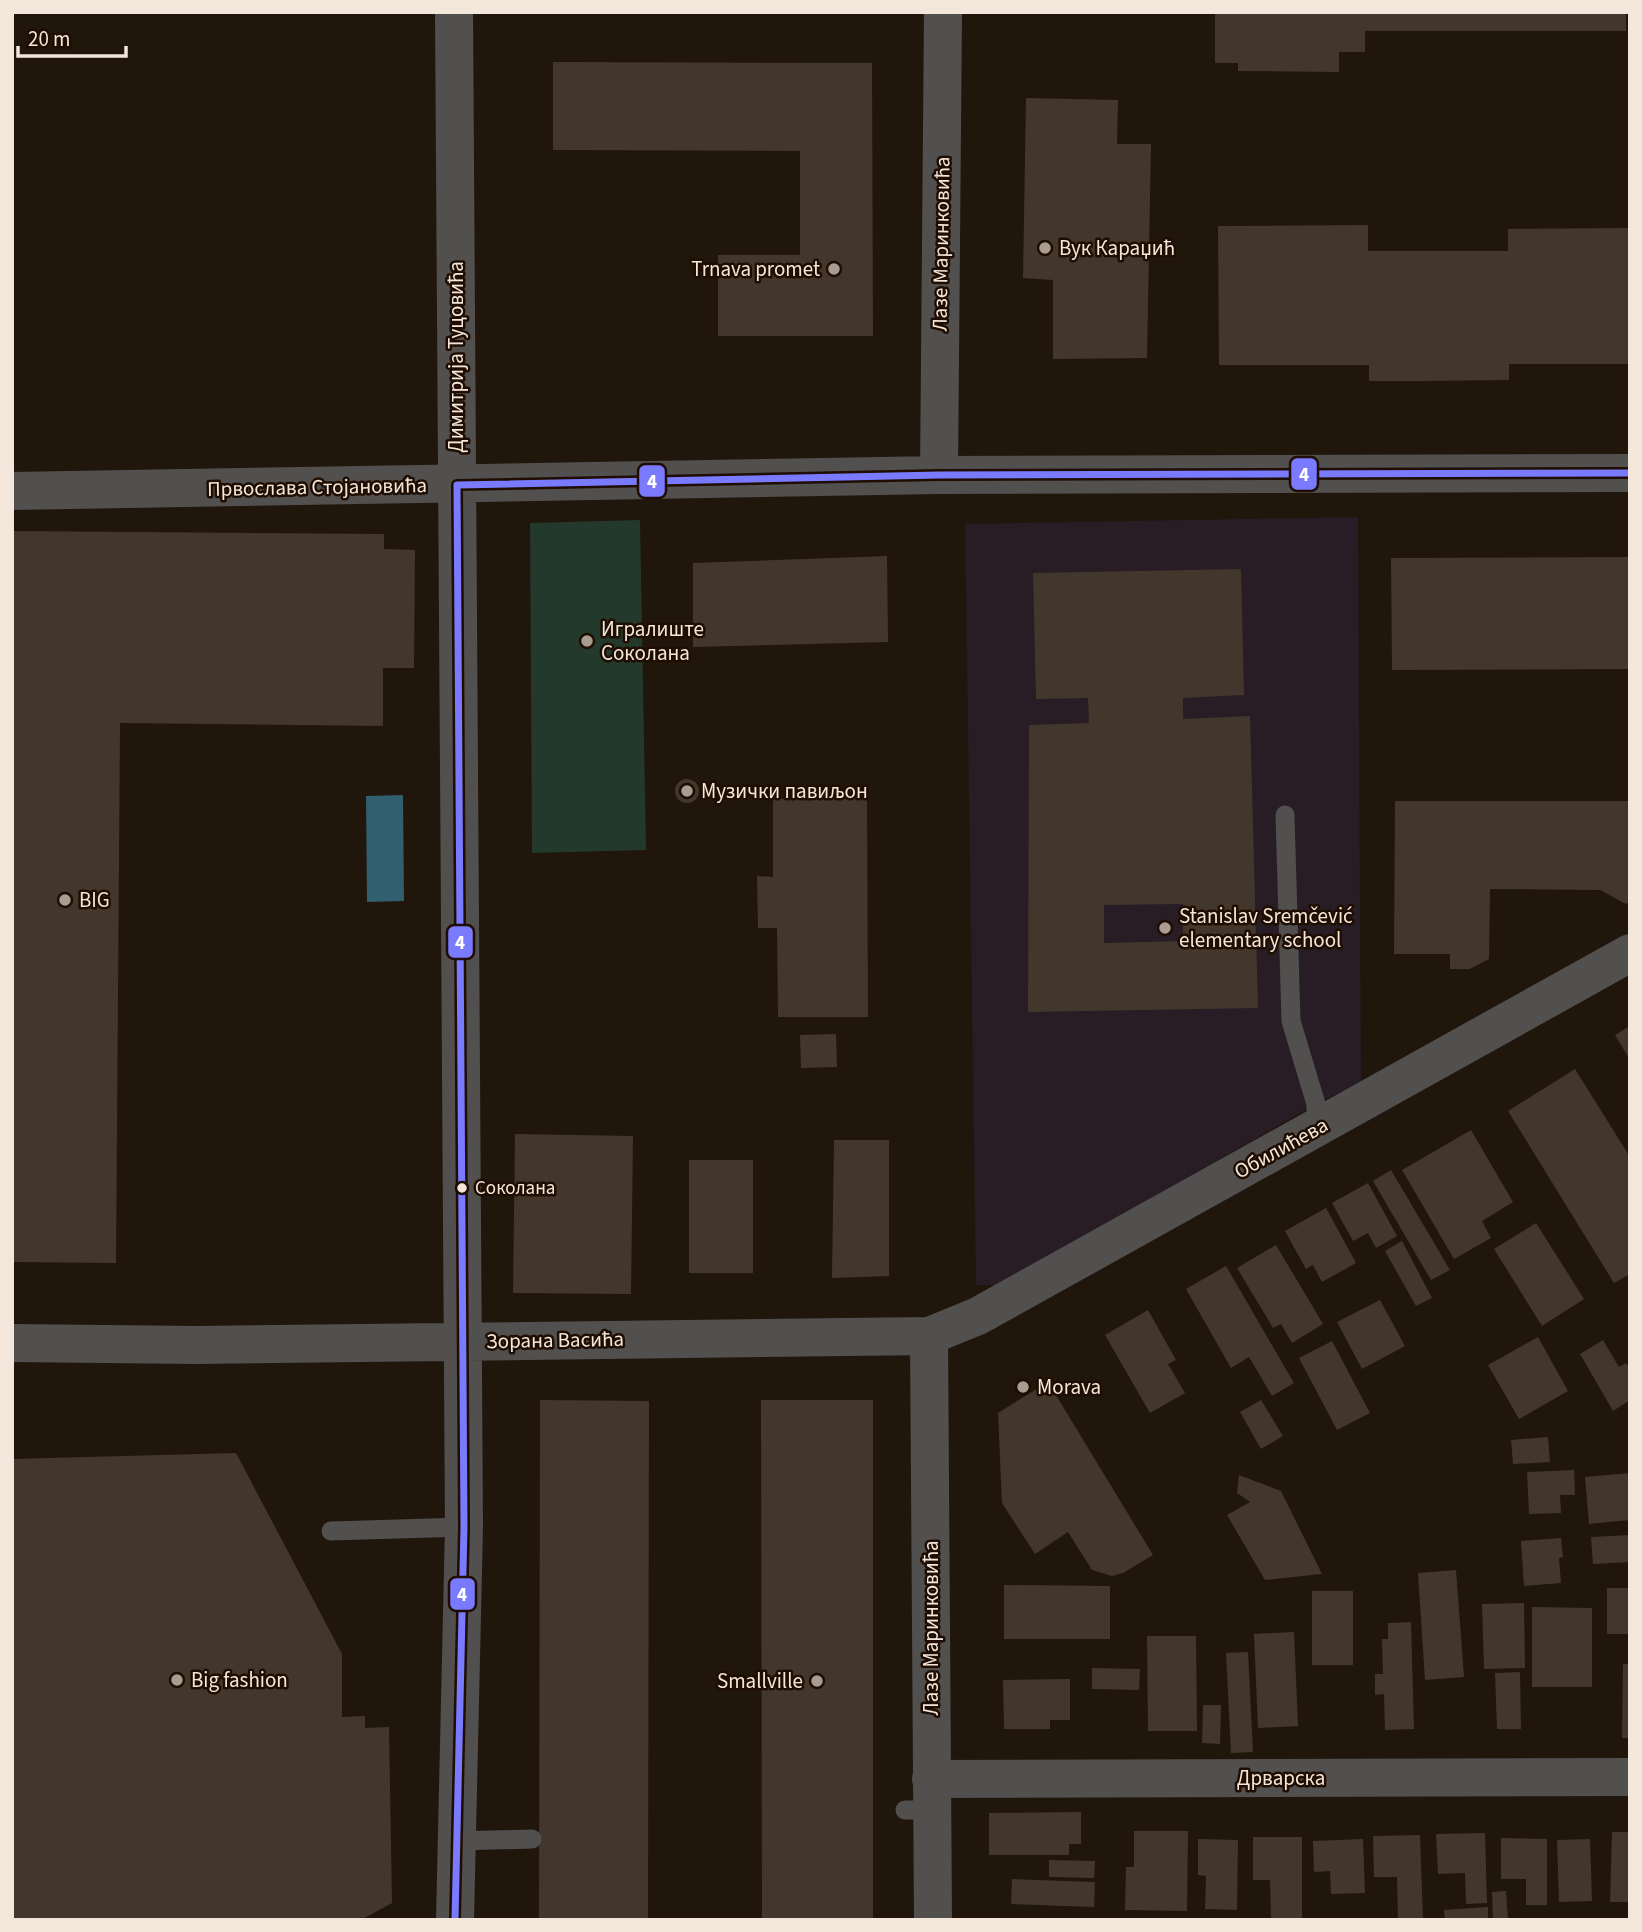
<svg xmlns="http://www.w3.org/2000/svg" width="1642" height="1932" viewBox="0 0 1642 1932" font-family="'Source Sans 3',sans-serif">
  <style>
    .education { fill: #281c25 }
    .green { fill: #23392b }
    .water { fill: #305f6f }
    .building { fill: #43372d; fill-rule: evenodd }
    .lines { fill: none; stroke-linecap: round; stroke-linejoin: round }
    .service { stroke: #524f4f; stroke-width: 19 }
    .minor { stroke: #524f4f; stroke-width: 38 }
    .bus-1-casing { stroke: #1e0d00; stroke-width: 12 }
    .bus-1 { stroke: #7a7aff; stroke-width: 7 }
    .poi-dot { fill: #a99d92; stroke: #1e0d00; stroke-width: 2.5 }
    .bus-dot { fill: #f3e6da; stroke: #1e0d00; stroke-width: 2.5 }
    .labels { text-anchor: middle; dominant-baseline: central; stroke-width: 5; stroke-linejoin: round; paint-order: stroke }
    .bus-label { font-size: 19px; fill: #f3e6da; stroke: #1e0d00; text-anchor: start }
    .street-label { font-size: 21px; fill: #f3e6da; stroke: #1e0d00 }
    .poi-label { font-size: 21px; fill: #f3e6da; stroke: #1e0d00; text-anchor: start }
    .line-badge { stroke: #1e0d00; stroke-width: 2.5 }
    .badge-label { font-size: 19px; text-anchor: middle; font-weight: bold; fill: #fff }
  </style>
  <rect width="100%" height="100%" fill="#20160c"/>
  <path class="education" d="M1358,517L1361,1082L1316,1104L999,1285H976L965,524Z"/>
  <path class="green" d="M640,520L646,850L532,853L530,523Z"/>
  <path class="water" d="M403,795L404,901L367,902L366,796Z"/>
  <path class="building" d="M1215,12H1626V31H1365V52H1339V72L1238,71V63H1215Z
    M553,62L872,63L873,336H718V255H800V151L553,150Z
    M1026,98L1118,100L1117,144H1151L1147,358L1053,359V280L1023,278Z
    M1368,225V251H1508V229L1630,228V364H1509V380L1424,381H1369V365H1219L1218,226Z
    M12,531L384,534V549L415,550L414,668H383V726L120,723L116,1263L12,1262Z
    M887,556L888,642L693,647V563Z
    M1630,557V669L1392,670L1391,558Z
    M1241,569L1244,695L1183,698V719L1250,716L1258,1008L1028,1012L1029,725L1089,723L1088,698L1036,699L1033,573ZM1183,904V941L1104,943V905Z
    M675 791a12 12 0 1 1 24 0a12 12 0 1 1-24 0Z
    M867,798L868,1017H778L777,928H758L757,876L773,877V799Z
    M1395,801H1630V901L1626,904L1600,890L1490,889L1489,959L1470,969H1450V954H1394Z
    M1630,1026V1060L1615,1035Z
    M836,1034L837,1067L801,1068L800,1035Z
    M1575,1069L1630,1157V1274L1614,1283L1508,1111Z
    M1471,1130L1513,1202L1482,1221L1491,1238L1454,1259L1402,1170Z
    M515,1134L633,1136L631,1294L513,1293Z
    M834,1140H889V1276L832,1278Z
    M689,1160H753V1273H689Z
    M1391,1170L1450,1270L1431,1280L1373,1181Z
    M1368,1183L1397,1236L1376,1248L1368,1233L1353,1241L1332,1203Z
    M1326,1208L1356,1263L1322,1282L1313,1265L1306,1269L1285,1231Z
    M1536,1223L1584,1299L1542,1326L1494,1249Z
    M1402,1241L1432,1298L1416,1306L1385,1251Z
    M1276,1245L1323,1324L1292,1343L1281,1324L1273,1328L1237,1268Z
    M1226,1266L1294,1383L1272,1396L1249,1357L1231,1368L1186,1289Z
    M1380,1300L1405,1346L1362,1369L1337,1322Z
    M1148,1310L1176,1360L1168,1364L1185,1393L1150,1413L1105,1335Z
    M1538,1337L1568,1391L1519,1419L1488,1365Z
    M1603,1340L1619,1367L1626,1363L1630,1369V1400L1613,1411L1580,1354Z
    M1332,1341L1370,1413L1337,1430L1299,1358Z
    M1048,1382L1153,1555L1123,1573L1112,1576L1092,1570L1068,1532L1035,1554L1002,1503L998,1413Z
    M540,1400L649,1401L648,1920H539Z
    M761,1400H873V1920H762Z
    M1261,1400L1283,1436L1261,1449L1240,1412Z
    M1548,1437L1550,1462L1513,1464L1511,1440Z
    M236,1453L342,1654V1717L365,1716V1728L389,1727L392,1903L361,1920H12V1459Z
    M1574,1470L1575,1495H1560L1561,1513L1529,1514L1527,1472Z
    M1630,1473V1520L1589,1524L1585,1477Z
    M1239,1475L1281,1491L1322,1574L1265,1580L1227,1515L1250,1502L1237,1493Z
    M1630,1535V1562L1593,1564L1591,1537Z
    M1561,1538L1563,1557L1559,1558L1561,1583L1524,1586L1521,1541Z
    M1456,1570L1464,1677L1425,1680L1418,1573Z
    M1004,1585L1110,1586V1639H1004Z
    M1607,1588H1630V1634H1607Z
    M1312,1591H1353V1665H1312Z
    M1524,1603L1525,1668L1484,1669L1482,1604Z
    M1532,1607L1592,1608V1687H1532Z
    M1411,1622L1414,1729L1385,1730L1384,1694L1375,1695V1674H1383L1382,1639H1388V1623Z
    M1294,1632L1298,1726L1258,1728L1254,1634Z
    M1147,1636H1196L1197,1731H1148Z
    M1248,1652L1253,1752L1231,1753L1226,1653Z
    M1623,1664H1630V1738H1622Z
    M1092,1668L1140,1669L1139,1690L1092,1689Z
    M1520,1672L1521,1729H1497L1495,1673Z
    M1070,1679V1720H1050V1729H1004L1003,1680Z
    M1203,1705H1221L1220,1744L1202,1743Z
    M1081,1812V1844H1069V1855H989V1813Z
    M1134,1831H1188L1187,1911L1125,1910L1126,1867H1134Z
    M1612,1832H1630V1902H1610Z
    M1485,1833L1487,1903L1466,1904L1465,1873L1438,1874L1436,1834Z
    M1420,1835L1423,1920H1398L1397,1877H1374L1373,1836Z
    M1253,1837H1302V1920H1271L1270,1880H1253Z
    M1501,1838L1547,1839V1905H1526V1879H1501Z
    M1198,1839L1238,1840L1237,1910L1205,1909L1206,1876L1198,1875Z
    M1363,1839L1365,1893L1331,1894L1330,1871L1314,1872L1313,1841Z
    M1590,1839L1592,1901L1559,1902L1557,1840Z
    M1049,1860L1095,1861L1094,1878L1049,1877Z
    M1012,1879L1095,1882L1094,1907L1011,1904Z
    M1506,1891L1508,1920H1493L1492,1892Z
    M1488,1907V1920H1445L1444,1910Z"/>
  <g class="lines">
    <path class="service" d="M1285,815L1291,1021L1316,1104V1128
      M331,1531L464,1527
      M905,1810H932
      M456,1841L532,1839"/>
    <path class="minor" d="M454,12L464,1527L455,1920
      M939,475L943,12
      M12,491L939,475L1630,473
      M929,1336L933,1920
      M12,1343L197,1345L929,1336L978,1316L1630,953
      M931,1779L1630,1777"/>
    <g class="bus-1-casing">
      <path id="bus-1" d="M455,1920L464,1527L457,485L939,475L1630,473"/>
    </g>
    <use href="#bus-1" class="bus-1"/>
  </g>
  <g class="poi-dot">
    <circle cx="1045" cy="248" r="7"/>
    <circle cx="834" cy="269" r="7"/>
    <circle cx="587" cy="641" r="7"/>
    <circle cx="687" cy="791" r="7"/>
    <circle cx="65" cy="900" r="7"/>
    <circle cx="1165" cy="928" r="7"/>
    <circle cx="1023" cy="1387" r="7"/>
    <circle cx="177" cy="1680" r="7"/>
    <circle cx="817" cy="1681" r="7"/>
  </g>
  <circle class="bus-dot" cx="462" cy="1188" r="6"/>
  <g class="labels">
    <g class="bus-label">
      <text x="475" y="1188">Соколана</text>
    </g>
    <g class="street-label">
      <text transform="translate(941 244) rotate(-89)">Лазе Маринковића</text>
      <text transform="translate(456 357) rotate(-90)">Димитрија Туцовића</text>
      <text transform="translate(317 487) rotate(-1)">Првослава Стојановића</text>
      <text transform="translate(1281 1148) rotate(-29)">Обилићева</text>
      <text transform="translate(555 1340) rotate(-1)">Зорана Васића</text>
      <text transform="translate(931 1628) rotate(-90)">Лазе Маринковића</text>
      <text x="1281" y="1778">Дрварска</text>
    </g>
    <g class="poi-label">
      <text x="1059" y="248">Вук Караџић</text>
      <text x="820" y="269" text-anchor="end">Trnava promet</text>
      <text x="601" y="629">Игралиште<tspan x="601" dy="24">Соколана</tspan></text>
      <text x="701" y="791">Музички павиљон</text>
      <text x="79" y="900">BIG</text>
      <text x="1179" y="916">Stanislav Sremčević<tspan x="1179" dy="24">elementary school</tspan></text>
      <text x="1037" y="1387">Morava</text>
      <text x="191" y="1680">Big fashion</text>
      <text x="803" y="1681" text-anchor="end">Smallville</text>
    </g>
  </g>
  <g class="line-badge">
    <rect x="1290" y="457" width="28" height="34" rx="7" fill="#7a7aff"/>
    <rect x="638" y="464" width="28" height="34" rx="7" fill="#7a7aff"/>
    <rect x="447" y="925" width="27" height="34" rx="7" fill="#7a7aff"/>
    <rect x="449" y="1577" width="27" height="34" rx="7" fill="#7a7aff"/>
  </g>
  <g class="badge-label">
    <text x="1304" y="481">4</text>
    <text x="652" y="488">4</text>
    <text x="460" y="949">4</text>
    <text x="462" y="1601">4</text>
  </g>
  <rect width="1642" height="1932" fill="none" stroke="#f3e6da" stroke-width="28"/>
  <path d="M18 46v10h108v-10" fill="none" stroke="#f3e6da" stroke-width="3.5"/>
  <text x="28" y="46" font-size="21" fill="#f3e6da" stroke="#1e0d00" stroke-width="5" paint-order="stroke">20 m</text>
</svg>
